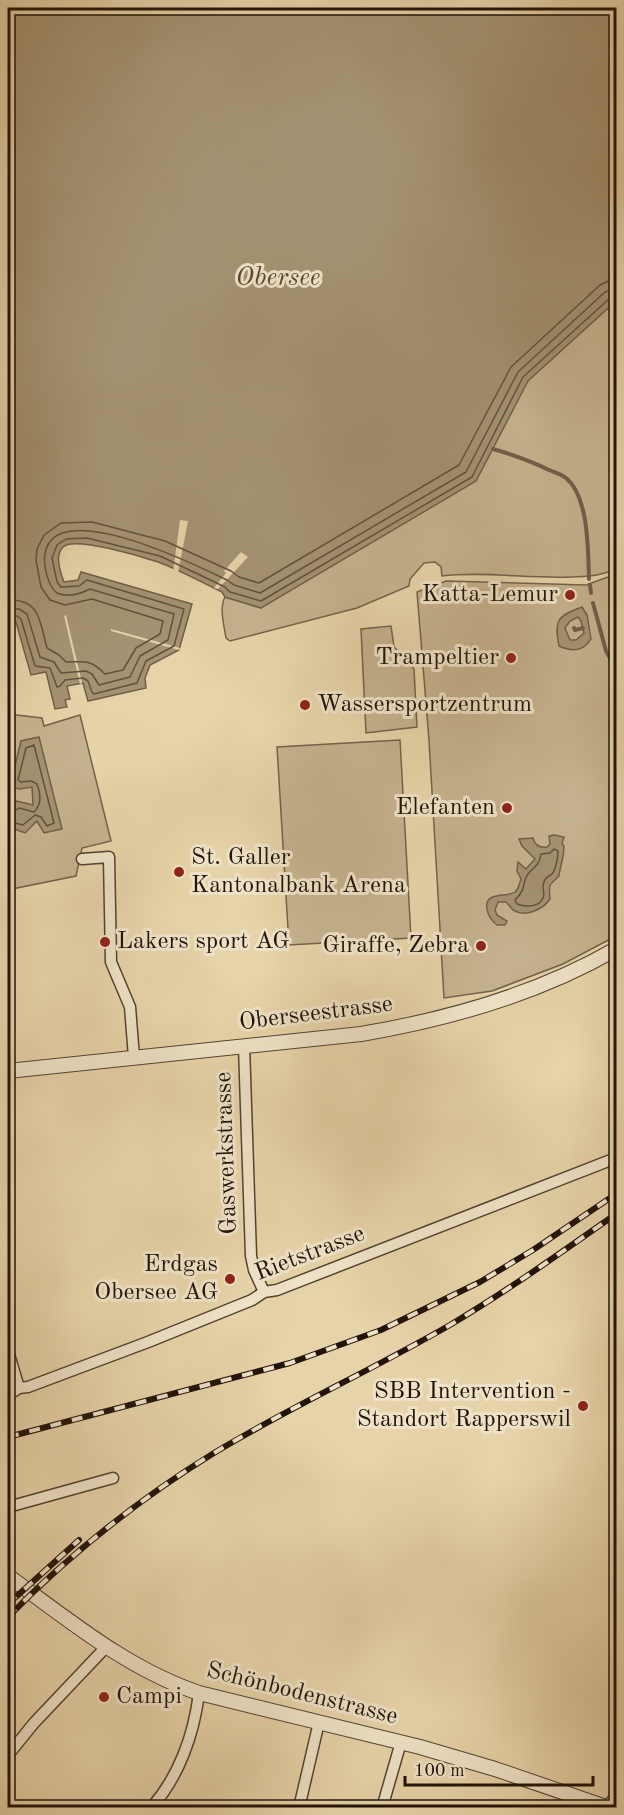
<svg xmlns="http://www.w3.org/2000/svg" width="624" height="1815" viewBox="0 0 624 1815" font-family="'Old Standard TT',serif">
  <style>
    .green { fill: #c5b28e; stroke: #73624b; stroke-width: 1.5 }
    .water { fill: #a49272; stroke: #705f48; stroke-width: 1.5; fill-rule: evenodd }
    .pier { fill: #e7d3a9 }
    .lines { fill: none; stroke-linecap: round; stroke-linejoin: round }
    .shore { stroke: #62523d; stroke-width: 1.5 }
    .stream { stroke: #705f48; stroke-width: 4 }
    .minor-casing { stroke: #524330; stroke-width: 13 }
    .tertiary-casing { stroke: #524330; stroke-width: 16 }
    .primary-casing { stroke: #211308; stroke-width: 20 }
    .minor { stroke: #efe2c7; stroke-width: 10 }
    .tertiary { stroke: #efe2c7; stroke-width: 14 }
    .primary { stroke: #e7d3a9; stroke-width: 18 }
    .rail-casing { stroke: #211308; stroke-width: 6 }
    .rail { stroke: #efe2c7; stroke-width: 4; stroke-dasharray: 11; stroke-linecap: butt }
    .poi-dot { fill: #8f2418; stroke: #efe2c7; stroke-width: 2 }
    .labels { text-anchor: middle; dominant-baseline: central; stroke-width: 6; stroke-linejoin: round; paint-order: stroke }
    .poi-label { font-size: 24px; fill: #211308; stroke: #efe2c7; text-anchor: end }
    .street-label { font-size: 24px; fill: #211308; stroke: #efe2c7 }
    .water-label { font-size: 26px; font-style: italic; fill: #554632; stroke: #efe2c7 }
  </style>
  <rect width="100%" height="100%" fill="#e7d3a9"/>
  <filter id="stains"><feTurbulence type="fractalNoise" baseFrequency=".00333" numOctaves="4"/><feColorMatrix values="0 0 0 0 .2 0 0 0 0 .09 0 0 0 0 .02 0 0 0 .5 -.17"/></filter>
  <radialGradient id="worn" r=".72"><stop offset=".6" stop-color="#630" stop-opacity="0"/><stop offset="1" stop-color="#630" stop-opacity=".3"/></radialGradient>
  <path class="green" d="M616,159V569C601,576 589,576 572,577C529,579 485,571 442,576L441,567L435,562L424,563L410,579L409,586L357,608L230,641L226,638C224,625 219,608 225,597L261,608Z
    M616,574V936L563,964L492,991L444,998L429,740L417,592L446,581L586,585Z
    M391,626L394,647L414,669L417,727L366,733L361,629Z
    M8,714L42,718L44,726L80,715L111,841L82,848L76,876L12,889L8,898Z
    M400,740L411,938L289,945L277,747Z"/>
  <path class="water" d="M8,8H616V301L528,381L476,481L261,608L225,597L222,592C201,582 180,570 158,562C143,557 75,536 63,547C55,555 60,572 64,582L78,580L81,572L192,604L179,650L150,665L145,678L146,688L88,701L83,683L67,686L70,699L65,700L67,707L55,709L46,672L31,675L16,622L8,623Z
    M582,607L587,615L591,639C583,652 572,652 559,646C554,620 557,616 582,607ZM578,617L581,621L584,633L576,640H570L565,628L570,621Z
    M39,737L62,829L44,833L37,821L25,833L9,827L8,810L17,801L33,805L32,787L19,789L10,786L21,741Z
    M554,835L564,837L562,844L564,846C564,859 560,865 559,876C548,887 549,882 550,899C543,909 526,918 513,910C511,908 509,905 506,902H498L495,910L497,915L507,921L505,925H497C492,921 488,917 487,909C484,891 506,898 515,892C519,889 519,884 521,879L517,871L518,862L526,869L535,859L522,846L519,839L533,838C535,846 540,848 547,847L550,844L549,836Z"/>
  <path class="pier" d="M180,520L188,521L178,573L173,572Z
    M241,552L248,557L218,589L214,588L226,573L224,571Z
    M66,615L82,683L80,684L64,616Z
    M111,629L180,648L179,650L111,631Z"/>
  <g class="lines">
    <path class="shore" d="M8,600C41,598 40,624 47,648L59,655L66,662C86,662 90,659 105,674L123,670L136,648L160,634L163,621L92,599L65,605L50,600L41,587L36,560L37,549L44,535L61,523L92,522L165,541L231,571L239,577L259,583L459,465L511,367L600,285L608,281L616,280
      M8,609H19L27,614L40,657L54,662L61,673L86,671L92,674L99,685L130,677L140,656L168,640L174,614L90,589C80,594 68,598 57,593C48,586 43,566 45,554C54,494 198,566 227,580L234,585L260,593L466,472L518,372L605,292L616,289
      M8,617L17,616L21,619L35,666L50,668L57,687L60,686L65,680L83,678L88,681L92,692L94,694L137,683L146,661L174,646L184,609L87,580L79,586L61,587L57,582L52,558L57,545L66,539L87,538L160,556L225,587L230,592L261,601L472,477L523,377L610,298L616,297
      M8,814L12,813L19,808L34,812C42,804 41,794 37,784L31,781L21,782L18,780L26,748L34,745L54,823L47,826L41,817L35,815L23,825L8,821
      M554,849L558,851C558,857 556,869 552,874C550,876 546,877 545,880C540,887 546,892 543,898C539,908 524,907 517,904L515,900C528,887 521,883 528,874C534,866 539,867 541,854L550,853Z"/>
    <path class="stream" d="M493,449C514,455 529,460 549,470C554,472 561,474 566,478C589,497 588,551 589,579
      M590,585L591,593
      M593,603L606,651L616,669
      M574,628L575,630L583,628"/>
    <g class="minor-casing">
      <path id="minor" d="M82,859L109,857L111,962L130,1007L134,1057
        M244,1046L251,1256L254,1270L264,1292
        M8,1351L19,1388
        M8,1395L19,1388L28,1387L148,1342L252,1300L264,1292L277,1290L616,1158
        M8,1507L113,1478
        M8,1755L34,1723L107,1646
        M151,1808C179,1777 194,1734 199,1693
        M299,1808L319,1722
        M382,1808L401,1742"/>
    </g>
    <g class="tertiary-casing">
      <path id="tertiary" d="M8,1071L361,1034C450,1019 538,994 616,949
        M8,1576C68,1619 127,1669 199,1693L420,1747L495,1769L609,1808"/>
    </g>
    <g class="primary-casing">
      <path id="primary" d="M610,1808L616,1802"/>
    </g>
    <use href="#minor" class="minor"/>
    <use href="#tertiary" class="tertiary"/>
    <use href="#primary" class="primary"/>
    <g class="rail-casing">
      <path id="rail" d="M8,1437L290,1363L381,1330L480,1282L533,1250L616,1194
        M8,1604L79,1540
        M8,1617C69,1555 139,1499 214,1453C290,1407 372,1370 450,1325C507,1291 562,1252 616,1214"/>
    </g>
    <use href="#rail" class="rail"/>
  </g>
  <g class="poi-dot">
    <circle cx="570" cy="595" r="6"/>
    <circle cx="511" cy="658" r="6"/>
    <circle cx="305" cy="705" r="6"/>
    <circle cx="507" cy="808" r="6"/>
    <circle cx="179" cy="872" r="6"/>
    <circle cx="105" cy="942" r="6"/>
    <circle cx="481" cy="946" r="6"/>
    <circle cx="230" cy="1279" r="6"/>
    <circle cx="583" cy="1406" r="6"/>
    <circle cx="104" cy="1697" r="6"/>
  </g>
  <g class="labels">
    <g class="poi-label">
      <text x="558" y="595">Katta-Lemur</text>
      <text x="499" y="658">Trampeltier</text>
      <text x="317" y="705" text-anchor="start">Wassersportzentrum</text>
      <text x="495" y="808">Elefanten</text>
      <text x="191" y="858" text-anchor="start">St. Galler<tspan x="191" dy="28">Kantonalbank Arena</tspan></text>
      <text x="117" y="942" text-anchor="start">Lakers sport AG</text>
      <text x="469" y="946">Giraffe, Zebra</text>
      <text x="218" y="1265">Erdgas<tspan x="218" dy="28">Obersee AG</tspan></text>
      <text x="571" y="1392">SBB Intervention -<tspan x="571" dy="28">Standort Rapperswil</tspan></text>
      <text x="116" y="1697" text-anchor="start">Campi</text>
    </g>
    <g class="street-label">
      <text transform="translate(316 1014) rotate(-7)">Oberseestrasse</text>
      <text transform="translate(227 1153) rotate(-92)">Gaswerkstrasse</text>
      <text transform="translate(310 1254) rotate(-21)">Rietstrasse</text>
      <text transform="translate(302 1694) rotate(14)">Schönbodenstrasse</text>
    </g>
    <g class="water-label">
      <text x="278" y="278">Obersee</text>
    </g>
  </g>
  <rect width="624" height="1815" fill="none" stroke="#e7d3a9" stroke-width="30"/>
  <rect x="9" y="9" width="606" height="1797" fill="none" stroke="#211308" stroke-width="3"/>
  <rect x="15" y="15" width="594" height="1785" fill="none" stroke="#211308" stroke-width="1.5"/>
  <path d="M405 1776v9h188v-9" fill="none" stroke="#211308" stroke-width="3"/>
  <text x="414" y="1776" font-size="18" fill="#211308" stroke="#efe2c7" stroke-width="4.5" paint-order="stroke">100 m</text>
  <rect width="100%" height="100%" filter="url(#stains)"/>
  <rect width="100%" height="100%" fill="url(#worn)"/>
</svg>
